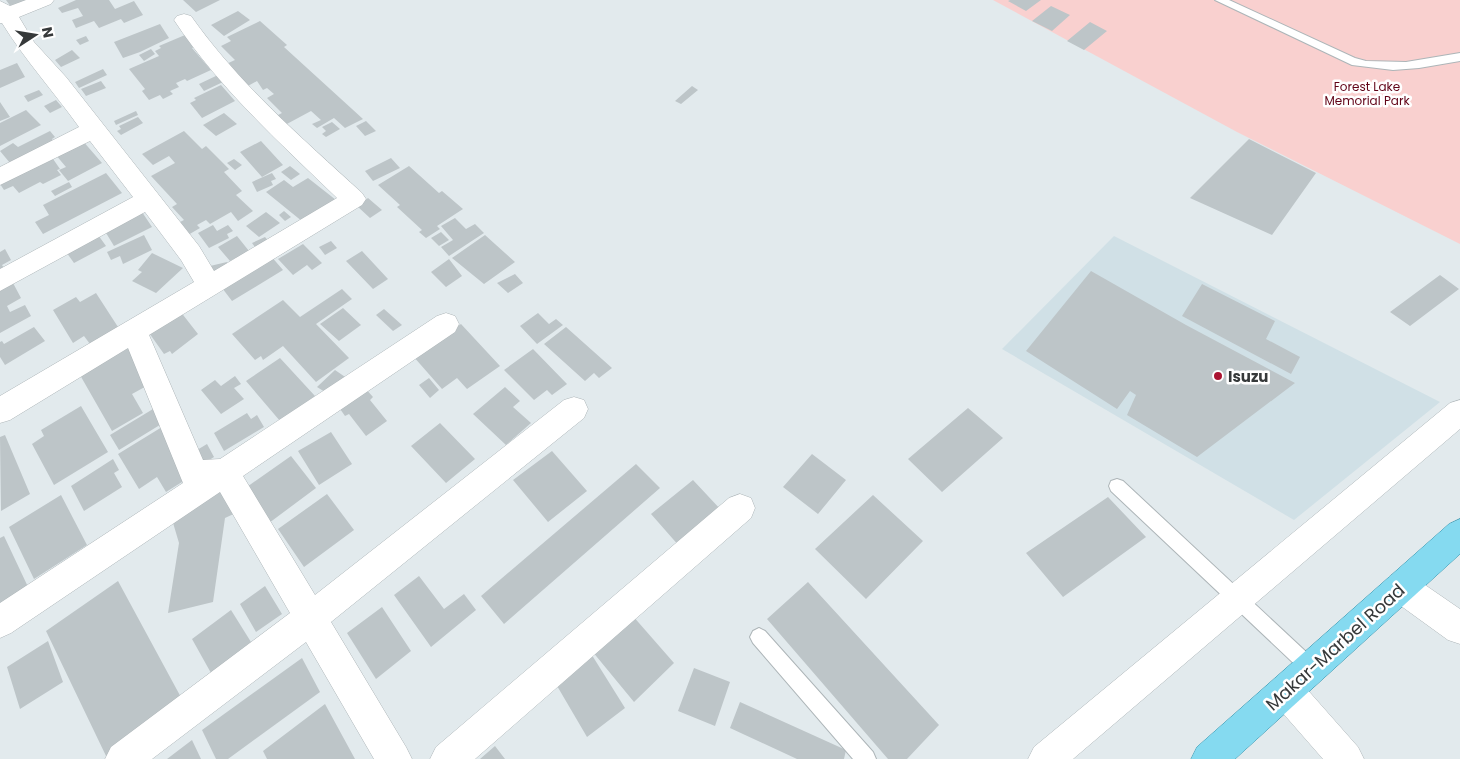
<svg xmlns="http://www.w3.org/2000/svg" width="1460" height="759" viewBox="0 0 1460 759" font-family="Poppins,sans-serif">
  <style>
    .built { fill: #d0e0e6 }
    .green { fill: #f9d0cf }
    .building { fill: #bdc5c8 }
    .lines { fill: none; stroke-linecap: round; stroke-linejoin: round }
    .lane-casing { stroke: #adb5b8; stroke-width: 2 }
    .street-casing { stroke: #adb5b8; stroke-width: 1 }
    .primary-casing { stroke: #3491aa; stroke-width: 1 }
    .lane { fill: #fff; fill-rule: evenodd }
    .street { fill: #fff; fill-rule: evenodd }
    .primary { fill: #85daf0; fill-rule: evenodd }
    .poi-dot { fill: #aa1331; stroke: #fff; stroke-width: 2 }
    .labels { text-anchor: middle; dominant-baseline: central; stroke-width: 5; stroke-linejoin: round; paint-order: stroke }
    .far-park-label { font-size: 12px; fill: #610317; stroke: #fff }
    .poi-label { font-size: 15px; font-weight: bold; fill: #36393a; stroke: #fff; text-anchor: start }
    .near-street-label { font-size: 18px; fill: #36393a; stroke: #fff }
  </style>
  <rect width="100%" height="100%" fill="#e2eaed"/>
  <path class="built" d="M1114,236L1440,402L1294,520L1002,349Z"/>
  <path class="green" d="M993,0H1460V244L1237,132Z"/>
  <path class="building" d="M6,0H29L11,7Z
    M76,0H109L115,9L134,1L143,15L124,23L121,19L99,28L94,21L76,28L72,20L83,16L78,8L62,13L58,8Z
    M183,0H220L196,12Z
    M1010,0H1041L1026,11L1008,1Z
    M1051,6L1070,15L1052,31L1032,21Z
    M238,11L250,20L224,36L211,25Z
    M260,21L287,45L284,47L363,119L345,128L334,118L317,128L312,124L321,120L311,111L285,125L276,116L282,113L267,98L274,94L267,88L263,90L257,81L246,87L224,65L235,60L221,46L231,41L227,37Z
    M1090,22L1107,31L1084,50L1067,41Z
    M160,24L169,38L140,52L123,58L114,42Z
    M185,35L195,47L192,48L211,70L187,81L185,79L176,83L179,87L170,91L173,94L163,99L160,95L149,100L142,91L145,89L129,69L159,56L155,51L161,48L159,46Z
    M86,36L89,41L80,45L76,40Z
    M151,49L155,54L144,61L139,55Z
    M72,50L80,58L61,67L55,60Z
    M17,63L25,77L0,88V70Z
    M103,69L107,75L79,88L75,82Z
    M218,75L223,82L204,91L199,84Z
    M101,81L106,88L86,96L81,89Z
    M221,85L235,101L202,118L190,103L196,100L194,98Z
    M692,86L698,90L681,104L675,101Z
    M39,90L43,95L28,102L24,96Z
    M56,100L62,107L50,113L44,106Z
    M0,102L10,117L0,121Z
    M26,110L41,125L0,146V123Z
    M136,111L138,115L116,125L114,121Z
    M224,113L237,124L216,136L203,125Z
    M138,117L143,123L121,135L117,131L121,129L119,126Z
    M366,121L376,131L365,136L356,126Z
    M332,122L340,129L326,137L322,134L326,131L322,127Z
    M50,131L55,137L52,139L56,145L10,163L0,151L13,143L18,147Z
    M184,131L202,149L206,146L229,169L224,172L242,191L236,195L253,211L238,221L231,212L210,224L206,220L197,225L200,228L188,235L178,223L184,220L172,207L177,204L151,176L175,163L169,156L153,165L142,154Z
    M1249,139L1316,173L1272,235L1190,198Z
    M82,140L102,163L68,181L59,170L66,167L55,154Z
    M261,141L283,165L262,177L240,152Z
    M51,156L60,169L57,170L61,175L43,184L40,182L19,193L13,186L4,190L0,184Z
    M391,158L400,168L373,181L365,171Z
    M234,159L242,165L235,170L227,163Z
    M290,166L300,174L291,180L281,172Z
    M409,166L439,193L442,191L463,209L437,226L440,229L426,238L419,232L422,230L397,207L400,205L378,185Z
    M106,173L122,193L43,234L35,222L49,215L43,205Z
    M272,173L276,179L271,181L273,185L257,192L252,182Z
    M308,178L336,200L303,222L266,192L284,180L293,187Z
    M69,182L72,187L55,196L51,191Z
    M368,198L382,210L370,218L357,206Z
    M140,209L152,227L114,246L103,228Z
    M284,211L291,217L285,221L279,215Z
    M266,212L280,223L259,237L246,226Z
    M455,218L466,229L475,224L484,233L449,256L441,247L453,240L441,226Z
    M213,225L217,231L228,225L233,231L227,234L229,238L209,248L198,233Z
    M96,232L106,246L74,263L64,249Z
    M441,232L449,240L439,246L431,238Z
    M144,235L152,250L123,264L120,256L111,260L107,252Z
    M485,235L515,262L484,284L452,258Z
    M237,236L249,251L230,261L218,247Z
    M265,237L270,243L257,250L252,243Z
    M331,241L337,248L325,255L319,247Z
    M303,244L322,263L312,270L307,265L293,275L278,259Z
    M5,249L11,260L2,265L8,274L0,278V252Z
    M362,251L388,279L373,289L346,261Z
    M152,253L183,268L156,293L132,281L142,272L138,270Z
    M270,255L283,270L232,301L219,284Z
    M449,259L462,276L446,287L431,272Z
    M227,262V269L209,272L210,266Z
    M1091,271L1186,325L1295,383L1197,457L1127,415L1136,395L1130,391L1117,409L1026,351Z
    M515,274L523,283L508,293L497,283Z
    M1440,275L1459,289L1410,326L1390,312Z
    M13,283L21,298L7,306L10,312L25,305L31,316L0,333V290Z
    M1202,284L1275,321L1266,339L1300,357L1291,374L1182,316Z
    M342,289L352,299L316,324L349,358L316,382L283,346L263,360L261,356L255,360L232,334L283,300L300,317Z
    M96,293L118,327L90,344L84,336L73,343L53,310L76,297L80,302Z
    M343,308L361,325L339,341L320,324Z
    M384,309L402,325L393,331L376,315Z
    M180,311L198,334L172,354L170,351L164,354L147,330Z
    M538,313L549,324L556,319L563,325L537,344L520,326Z
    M461,324L500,366L467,389L457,378L442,389L413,356Z
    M34,327L45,341L5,365L0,357V342L2,341L4,344Z
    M566,327L612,368L599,378L594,373L585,381L544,344Z
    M130,347L152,383L132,394L143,413L112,431L80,375Z
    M533,349L567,384L552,395L547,390L534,400L504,370Z
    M280,358L315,396L280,421L246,381Z
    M335,370L351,381L325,392L317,387Z
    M235,376L241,384L234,388L244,399L221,414L201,390L215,380L221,386Z
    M429,378L439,390L430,398L419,385Z
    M505,387L520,401L513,407L531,423L506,445L473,414Z
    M365,388L373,397L370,400L387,421L366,436L349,414L345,416L338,406Z
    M81,406L108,452L54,485L32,444L44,436L41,430Z
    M158,406L168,420L119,450L110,435Z
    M968,408L1003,438L942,492L908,459Z
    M247,413L251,419L257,415L264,427L224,451L214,433Z
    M440,423L475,459L446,483L411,446Z
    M162,427L190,477L166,492L157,477L139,489L118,454Z
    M331,432L352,464L319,485L298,451Z
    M5,435L30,494L1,511L0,437Z
    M207,444L214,457L200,466L192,453Z
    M552,451L587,491L548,522L513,480Z
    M812,454L846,480L818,514L783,487Z
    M291,456L316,488L269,523L244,489Z
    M113,459L119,470L114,473L122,487L84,511L71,486Z
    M636,464L660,488L504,624L481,596Z
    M693,480L722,511L680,547L651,514Z
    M222,481L240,511L225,518L213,602L168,613L179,543L171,516Z
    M327,494L354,530L304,567L278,529Z
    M61,495L87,545L34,579L9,527Z
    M873,495L923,541L866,599L815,549Z
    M1108,497L1146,537L1063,597L1026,553Z
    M4,536L29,589L0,608V538Z
    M419,576L444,609L464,594L476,610L431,647L394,595Z
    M118,581L183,701L107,758L46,631Z
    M808,582L939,725L907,759H888L767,619Z
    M265,586L282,614L256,632L240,604Z
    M382,607L411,651L376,679L347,633Z
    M231,610L251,642L211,673L192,639Z
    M632,615L674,663L634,702L592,651Z
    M48,641L63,682L20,709L7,667Z
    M590,652L625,708L587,737L553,679Z
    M302,658L320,692L228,759H216L202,730Z
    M694,668L730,682L715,726L678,711Z
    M740,702L846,750L844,759H797L730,728Z
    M325,704L355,759H267L263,751Z
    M192,740L201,759H167Z
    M495,746L505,759H480Z"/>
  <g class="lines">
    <g class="lane-casing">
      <path id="lane" d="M1215,0H1229L1355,58L1366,61L1406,62L1460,53V61L1419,68L1393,70L1352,65Z
        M1117,479L1123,481L1317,662L1320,668L1317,674L1311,677L1305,674L1111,491L1109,486L1111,481Z
        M759,628L765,631L873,752L876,759H853L753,643L750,637L753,631Z"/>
    </g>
    <g class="street-casing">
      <path id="street" d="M26,0H54L51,4L19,17L34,42L66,77L199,246L214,271L337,198C278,141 219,88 174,20L177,16L184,14L191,16C239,84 301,137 362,193L366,199L362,205L149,335L203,460L220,459L437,316L446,313L455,316L459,324L455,332L243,476L315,595L564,400L574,397L584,400L588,409L584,418L331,622L406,747L412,759H374L306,642L152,759H105L111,747L290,613L220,492L11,633L0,638V603L183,483L128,348L10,420L0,423V396L194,282L181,260L145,212L0,291V269L133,197L90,141L0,185V167L79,127C54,92 25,60 2,23H0V1L10,6Z
        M1460,400V429L1073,759H1028L1034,747L1450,403Z
        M740,494L751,498L755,508L751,518L475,759H430L436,747L729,498Z
        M1401,571L1412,576L1460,609V644L1448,640L1390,598L1385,587L1390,576Z
        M1286,674L1298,679L1358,747L1364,759H1323L1274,703L1269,691L1274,679Z"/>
    </g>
    <g class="primary-casing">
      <path id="primary" d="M1460,519V554L1235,759H1191L1197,747L1449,524Z"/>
    </g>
    <use href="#lane" class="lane"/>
    <use href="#street" class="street"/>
    <use href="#primary" class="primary"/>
  </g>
  <circle class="poi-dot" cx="1218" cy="376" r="5"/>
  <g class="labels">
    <g class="far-park-label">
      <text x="1367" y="86">Forest Lake<tspan x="1367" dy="14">Memorial Park</tspan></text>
    </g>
    <g class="poi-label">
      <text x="1228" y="376">Isuzu</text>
    </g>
    <g class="near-street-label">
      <text transform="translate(1335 647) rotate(-42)">Makar-Marbel Road</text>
    </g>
  </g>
  <g transform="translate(35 35) rotate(78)" stroke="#ffffff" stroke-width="4" paint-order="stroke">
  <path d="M0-4L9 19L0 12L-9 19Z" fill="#36393a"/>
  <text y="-8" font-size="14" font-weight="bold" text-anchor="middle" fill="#36393a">N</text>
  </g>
</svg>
